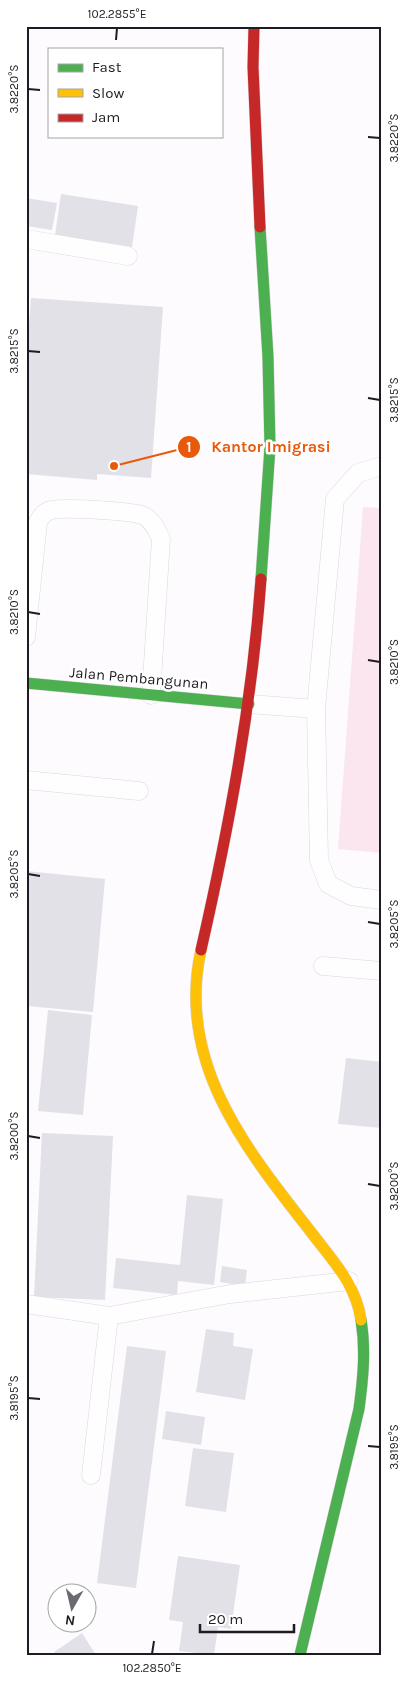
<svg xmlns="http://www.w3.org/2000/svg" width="408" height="1681" viewBox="0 0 408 1681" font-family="Karla,sans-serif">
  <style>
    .green { fill: #fbe5ee }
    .building { fill: #e2e1e7 }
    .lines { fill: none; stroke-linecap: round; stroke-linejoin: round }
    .lane-casing { stroke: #dad7dd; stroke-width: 19 }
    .fast-casing { stroke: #dad7dd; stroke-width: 12 }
    .slow-casing { stroke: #dad7dd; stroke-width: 12 }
    .jam-casing { stroke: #dad7dd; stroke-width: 12 }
    .lane { stroke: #fffeff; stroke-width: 18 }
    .fast { stroke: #4caf50; stroke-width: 11 }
    .slow { stroke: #ffc107; stroke-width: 11 }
    .jam { stroke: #c62828; stroke-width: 11 }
    .ticks { fill: none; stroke: #201b23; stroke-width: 2 }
    .labels { text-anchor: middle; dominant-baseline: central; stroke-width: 5; stroke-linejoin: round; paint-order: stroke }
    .street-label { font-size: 15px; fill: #201b23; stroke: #fff }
    .leader { fill: none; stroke: #e8590c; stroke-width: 2 }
    .callout-dot { fill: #e8590c; stroke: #fff; stroke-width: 2 }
    .mark-label { font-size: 15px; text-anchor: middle; font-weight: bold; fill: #fff }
    .callout-label { font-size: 16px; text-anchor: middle; font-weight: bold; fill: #e8590c; stroke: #fff; stroke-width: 5; stroke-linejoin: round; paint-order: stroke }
    .neatline { fill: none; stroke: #201b23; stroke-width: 2 }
    .ticks-label { font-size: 12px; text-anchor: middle; fill: #201b23 }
  </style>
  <rect width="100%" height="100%" fill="#fdfbfe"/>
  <path class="green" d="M363,507L382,508V853L338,849Z"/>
  <path class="building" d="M61,194L138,206L132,247L102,242L101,249L66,243L67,237L55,235Z
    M26,198L57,203L52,230L26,226Z
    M31,298L163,307L151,478L97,474V480L26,474V366Z
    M26,871L105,879L93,1012L26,1006Z
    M48,1010L92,1015L83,1115L38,1111Z
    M346,1058L382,1062V1128L338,1124Z
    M42,1133L113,1136L105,1300L34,1297Z
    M187,1195L223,1199L214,1285L178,1281L177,1295L113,1288L116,1258L180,1265Z
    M222,1266L247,1270L245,1286L220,1282Z
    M206,1329L234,1333L233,1346L253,1349L245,1400L196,1392Z
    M127,1346L166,1351L136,1588L97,1583Z
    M166,1411L205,1417L201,1445L162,1439Z
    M193,1448L234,1453L226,1512L185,1506Z
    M178,1556L240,1565L231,1629L218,1627L214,1655L179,1651L183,1622L169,1620Z
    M82,1633L96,1655H56L54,1652Z"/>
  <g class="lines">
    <g class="lane-casing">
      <path id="lane" d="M26,239L128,256
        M382,466L358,473L335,499L316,709L319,860L328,884L351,896L382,900
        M26,637L38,522C41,516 45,511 52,510C65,507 129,511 142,515C152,519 157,530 161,539L151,695
        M249,704L316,709
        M26,780L139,791
        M323,966L382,971
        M26,1304L109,1316L230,1294L349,1281
        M91,1475L109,1316"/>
    </g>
    <g class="fast-casing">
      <path id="fast" d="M260,227L268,357L270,447L261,579
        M26,683L249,704
        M300,1655L359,1409C363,1379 366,1350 361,1320"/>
    </g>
    <g class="slow-casing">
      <path id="slow" d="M201,950C176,1063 246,1149 311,1232C332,1260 356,1284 361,1320"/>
    </g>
    <g class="jam-casing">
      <path id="jam" d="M254,26L253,67L260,227
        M201,950C229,827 252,705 261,579"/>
    </g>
    <use href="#lane" class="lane"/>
    <use href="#fast" class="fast"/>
    <use href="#slow" class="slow"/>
    <use href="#jam" class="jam"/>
  </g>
  <path class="ticks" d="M116,40L117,28M28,89L40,90M368,137L380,138M28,351L40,352M368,398L380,400M28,612L40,614M368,660L380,662M28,874L40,876M368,922L380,924M28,1136L40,1138M368,1184L380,1186M28,1398L40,1399M368,1446L380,1447M152,1654L154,1641"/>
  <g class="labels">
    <g class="street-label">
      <text transform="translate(139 678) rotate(5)">Jalan Pembangunan</text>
    </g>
  </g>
  <path class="leader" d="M114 466L189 447"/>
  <g class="callout-dot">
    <circle cx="114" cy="466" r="5"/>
    <circle cx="189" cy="447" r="12"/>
  </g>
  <g class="mark-label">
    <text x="189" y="452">1</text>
  </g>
  <g class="callout-label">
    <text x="271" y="452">Kantor Imigrasi</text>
  </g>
  <rect width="408" height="1681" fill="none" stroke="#ffffff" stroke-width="55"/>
  <rect x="48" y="48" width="175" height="90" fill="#ffffff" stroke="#a6a4a7"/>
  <rect x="58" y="64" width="25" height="8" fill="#4caf50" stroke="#a6a4a7"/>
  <text x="92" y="72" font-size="15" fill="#201b23">Fast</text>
  <rect x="58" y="89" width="25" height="8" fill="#ffc107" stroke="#a6a4a7"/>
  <text x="92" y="98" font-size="15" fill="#201b23">Slow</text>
  <rect x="58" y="114" width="25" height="8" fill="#c62828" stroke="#a6a4a7"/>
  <text x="92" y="122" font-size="15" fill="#201b23">Jam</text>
  <g transform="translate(72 1608) rotate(188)"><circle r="24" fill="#ffffff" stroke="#a6a4a7"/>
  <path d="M0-4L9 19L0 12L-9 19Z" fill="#6d6970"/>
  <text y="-8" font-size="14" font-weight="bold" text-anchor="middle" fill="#201b23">N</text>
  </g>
  <path d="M200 1624v8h94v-8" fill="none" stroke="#201b23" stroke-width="2.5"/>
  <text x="208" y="1624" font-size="15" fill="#201b23" stroke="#ffffff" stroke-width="4" paint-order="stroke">20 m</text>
  <rect x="28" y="28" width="352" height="1626" class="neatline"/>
  <g class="ticks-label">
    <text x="117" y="18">102.2855°E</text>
    <text transform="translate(14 89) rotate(-90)" y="4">3.8220°S</text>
    <text transform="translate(394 138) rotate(-90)" y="4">3.8220°S</text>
    <text transform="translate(14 351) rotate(-90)" y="4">3.8215°S</text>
    <text transform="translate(394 400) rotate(-90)" y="4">3.8215°S</text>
    <text transform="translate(14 612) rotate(-90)" y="4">3.8210°S</text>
    <text transform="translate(394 662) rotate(-90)" y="4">3.8210°S</text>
    <text transform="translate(14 874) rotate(-90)" y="4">3.8205°S</text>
    <text transform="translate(394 924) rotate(-90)" y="4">3.8205°S</text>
    <text transform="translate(14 1136) rotate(-90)" y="4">3.8200°S</text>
    <text transform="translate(394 1186) rotate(-90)" y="4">3.8200°S</text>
    <text transform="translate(14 1398) rotate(-90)" y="4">3.8195°S</text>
    <text transform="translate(394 1447) rotate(-90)" y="4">3.8195°S</text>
    <text x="152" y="1672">102.2850°E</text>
  </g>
</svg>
